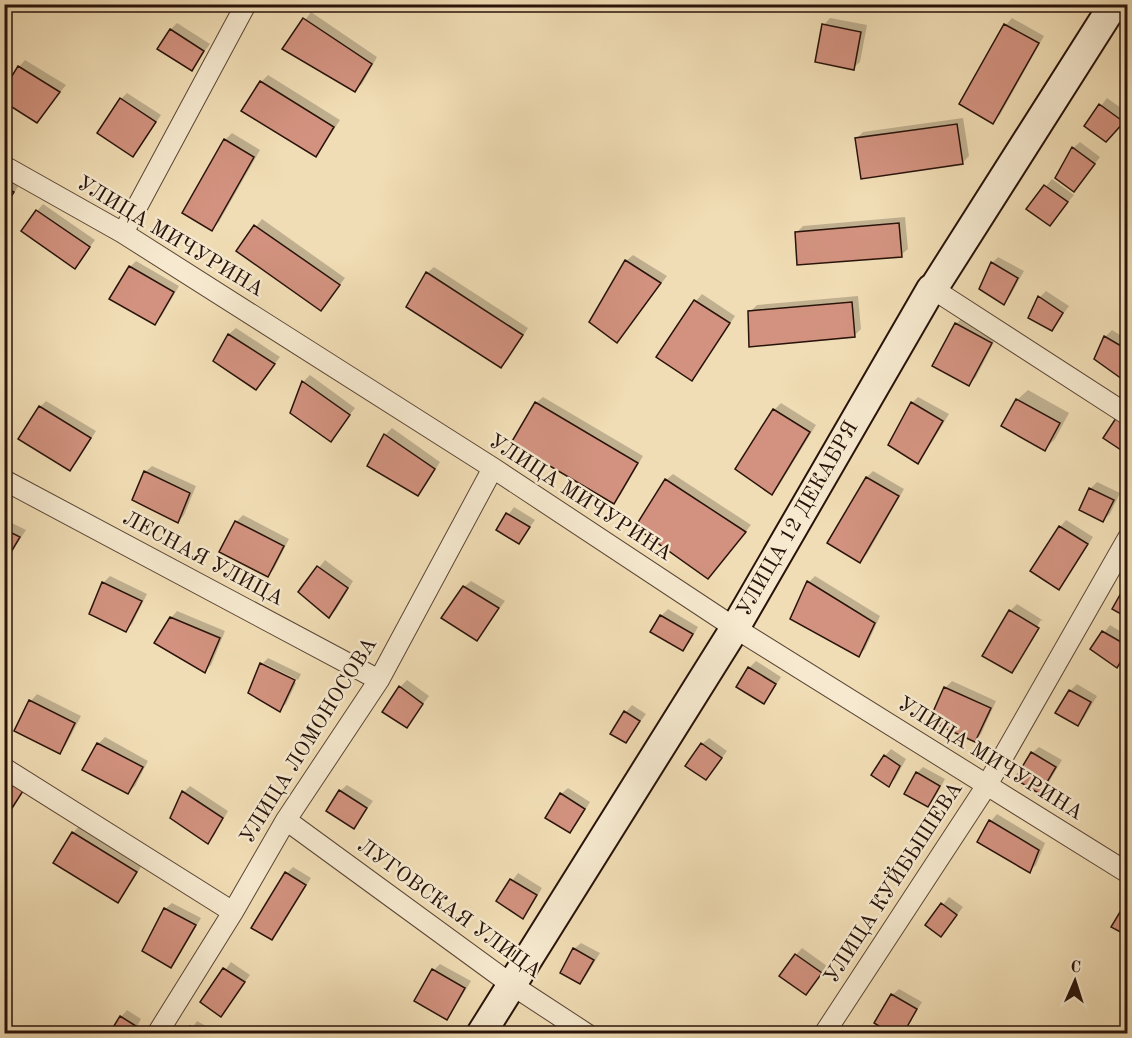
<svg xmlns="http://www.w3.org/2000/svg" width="1132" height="1038" viewBox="0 0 1132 1038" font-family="'Old Standard TT',serif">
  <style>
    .shadow { fill: #0003 }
    .building { fill: #d2927f; stroke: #28130a; stroke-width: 1.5 }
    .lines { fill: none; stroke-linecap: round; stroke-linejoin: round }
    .street-casing { stroke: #5a4635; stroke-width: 22 }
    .secondary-casing { stroke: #28130a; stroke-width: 32 }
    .street { stroke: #f6e9cf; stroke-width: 20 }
    .secondary { stroke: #f6e9cf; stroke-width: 28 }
    .labels { text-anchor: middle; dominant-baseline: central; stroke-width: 5; stroke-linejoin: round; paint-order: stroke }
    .street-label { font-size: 21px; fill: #28130a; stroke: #f6e9cf }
  </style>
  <rect width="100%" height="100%" fill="#f1ddb5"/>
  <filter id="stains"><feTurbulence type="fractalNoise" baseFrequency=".00333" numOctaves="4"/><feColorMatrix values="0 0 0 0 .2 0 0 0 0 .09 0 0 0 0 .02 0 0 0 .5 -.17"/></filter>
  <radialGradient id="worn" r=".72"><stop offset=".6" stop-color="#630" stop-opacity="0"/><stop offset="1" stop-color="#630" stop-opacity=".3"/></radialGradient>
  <path class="shadow" d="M311,12L377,57L362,84L355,90L284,49Z
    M830,18L867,25L860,62L853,68L824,25Z
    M1012,18L1044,36L1000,115L993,122L961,104L1006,25Z
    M177,23L210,44L191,69L171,29Z
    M25,60L66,85L36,122L19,67Z
    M268,75L340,120L322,148L316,155L261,82Z
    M127,93L161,115L139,148L133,155L121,99Z
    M1107,98L1128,113V117L1113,133L1086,126Z
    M963,118L969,156L962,163L857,138L863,132Z
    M232,133L260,150L219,222L212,229L225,140Z
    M1080,142L1100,157L1080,183L1073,148Z
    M4,177L19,185L4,210Z
    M1052,179L1074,195L1050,224L1028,209Z
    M43,204L95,240L75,267L37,211Z
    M905,217L908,249L901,255L796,233L803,226Z
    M262,219L345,278L321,309L238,250Z
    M633,255L667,276L617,341L626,261Z
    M998,257L1024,271L1010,296L1004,303L992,263Z
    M136,261L179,286L161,317L154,324L130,267Z
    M434,267L528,328L508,360L501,366L427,273Z
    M1046,291L1069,306L1052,329L1030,317L1040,297Z
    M702,294L735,316L698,372L691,379L658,357L696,301Z
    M858,296L861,329L854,336L750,312L757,305Z
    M962,318L997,336L976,377L969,384L956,324Z
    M236,328L280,357L256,388L215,360L229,334Z
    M1112,330L1128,340V371L1122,377L1105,337Z
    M4,375L13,380L4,395Z
    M310,375L355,408L330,440L292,412L303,382Z
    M1028,390L1069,413L1055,439L1045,449L1017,400Z
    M543,397L643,456L620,496L613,502L536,403Z
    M918,397L949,414L924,455L918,462L912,403Z
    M46,401L96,431L77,462L70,469L40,407Z
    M781,403L816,425L778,487L772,494L774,410Z
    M392,428L440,462L424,488L418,494L369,465L386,434Z
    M152,466L196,486L184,515L178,522L145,472Z
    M873,471L904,489L867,554L860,561L829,542L867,477Z
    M673,474L751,525L715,570L666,480Z
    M1097,482L1120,493L1110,514L1103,520L1090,489Z
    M514,507L535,520L519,542L498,529Z
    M243,515L289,539L274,569L267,576L236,522Z
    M4,519L26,530L4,563Z
    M1066,520L1093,537L1065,581L1058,588L1060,527Z
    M325,560L353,581L336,610L329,616L300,592Z
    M110,576L147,594L132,624L126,630L91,613L104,582Z
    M815,576L880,616L865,649L859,655L809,582Z
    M471,581L505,601L477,639L464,587Z
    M1017,604L1044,621L1041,620L1015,666H1018L1012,671L1010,611Z
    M668,609L698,627L689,643L682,649L652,632L661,616Z
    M177,611L225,631L211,665L205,671L171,618Z
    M1110,625L1128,636V652L1117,666L1092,649Z
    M268,658L301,674L298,680L263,663Z
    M756,661L781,677L770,695L763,702L738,687L749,668Z
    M262,663V666L296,683L286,704L279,710L261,664Z
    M407,680L429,696L406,726L384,712L400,687Z
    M952,681L996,701L981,734L975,740L945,688Z
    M1077,684L1097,696L1084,718L1078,724L1070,691Z
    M37,694L81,716L66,745L60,752L31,701Z
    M632,705L646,714L626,741L612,734L626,712Z
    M105,737L148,761L135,786L128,792L98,744Z
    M709,738L727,751L712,772L702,744Z
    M1039,747L1062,760L1047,785L1040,792L1032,753Z
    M891,749L906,759L895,779L888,785L885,756Z
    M923,767L945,779L934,799L927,805L917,773Z
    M347,785L373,801L354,827L340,791Z
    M190,786L228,811L214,836L208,842L184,792Z
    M568,788L590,802L576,825L569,831L561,794Z
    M997,814L1045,843L1036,865L1029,871L991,821Z
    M79,826L142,865L124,894L117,901L73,833Z
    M293,867L311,878L278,932L272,938L287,873Z
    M518,873L542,888L529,910L522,917L498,900Z
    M949,897L963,907L947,928L927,925Z
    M172,903L201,918L177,959L171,966L165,909Z
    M581,943L600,953L586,976L580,982L574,949Z
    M802,948L827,966L806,993L796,955Z
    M231,962L250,975L221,1015L202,1002Z
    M440,964L471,981L453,1011L446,1018L434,970Z
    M899,989L922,1002L903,1034L892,995Z
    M127,1010L141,1019L133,1034H111L121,1017Z
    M197,1021L220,1034H188Z
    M530,1026L542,1034H523Z"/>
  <path class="building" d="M303,18L372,64L355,92L282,49Z
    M822,24L861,32L854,70L815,62Z
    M1004,24L1039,43L993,124L959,104Z
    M170,29L204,51L192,71L157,49Z
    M18,66L60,92L37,123L4,102V89Z
    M260,81L334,127L316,157L241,111Z
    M120,98L156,122L133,157L97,133Z
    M1099,104L1124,122L1106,142L1084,126Z
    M957,124L963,164L861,179L855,138Z
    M224,139L254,157L212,231L182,213Z
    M1072,147L1095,164L1074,192L1055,178Z
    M1044,185L1068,202L1050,226L1026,209Z
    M4,187L14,192L4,208Z
    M36,210L90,247L75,269L21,231Z
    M899,223L902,257L797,265L795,232Z
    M254,225L340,285L321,311L236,251Z
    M625,260L661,283L617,343L589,322Z
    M991,262L1018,278L1004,305L979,289Z
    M129,266L174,292L155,325L109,299Z
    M426,272L523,335L501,368L406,307Z
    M1038,296L1063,313L1052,331L1028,318Z
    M694,300L730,323L692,381L656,357Z
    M852,302L855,337L749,347L748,311Z
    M955,323L992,343L969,386L932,366Z
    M228,334L275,364L256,390L213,361Z
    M1104,336L1128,350V370L1122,379L1094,359Z
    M302,381L350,415L331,442L290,413Z
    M1016,399L1060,423L1045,451L1001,426Z
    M535,402L638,463L614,504L511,443Z
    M911,402L943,421L918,464L888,445Z
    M39,406L91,438L70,471L18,439Z
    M773,409L810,432L772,495L735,469Z
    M1118,415L1128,421L1127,454L1103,438Z
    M384,434L435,469L418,496L367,466Z
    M144,471L190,493L178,523L132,500Z
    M866,477L899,496L860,563L827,543Z
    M665,479L746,532L708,579L635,527Z
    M1089,488L1114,500L1103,522L1079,510Z
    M506,513L530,527L519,544L496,530Z
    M235,521L284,546L268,577L219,552Z
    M1059,526L1088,544L1059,590L1030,571Z
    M4,529L20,537L4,564Z
    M317,566L348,588L329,618L298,592Z
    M807,581L875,623L859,657L790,619Z
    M102,582L142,601L126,632L89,614Z
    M463,586L499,608L477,641L441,618Z
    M1125,586L1128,588V618L1112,609Z
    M1009,610L1039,628L1012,673L982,656Z
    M660,615L693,634L683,651L650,632Z
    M170,617L220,638L205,673L154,643Z
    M1102,631L1128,646V650L1117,668L1090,649Z
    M260,663L295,680L280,712L248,693Z
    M748,667L776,684L764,704L736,687Z
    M399,686L423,704L407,728L382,712Z
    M944,687L991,708L975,742L929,721Z
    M1069,690L1091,702L1078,726L1055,713Z
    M29,700L75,723L60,754L14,731Z
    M624,711L640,721L626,743L610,734Z
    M97,743L143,767L128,794L82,770Z
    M701,743L722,758L706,780L685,766Z
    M1031,752L1056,767L1040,794L1015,779Z
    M884,755L900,766L889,787L871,775Z
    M916,772L940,786L928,807L904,794Z
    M4,778L23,791L7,816L4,815Z
    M339,790L367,808L354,829L326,811Z
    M182,791L223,818L208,844L170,818Z
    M560,793L585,809L570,833L545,818Z
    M989,820L1039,850L1030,873L977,842Z
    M72,832L137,872L118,903L53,863Z
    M285,872L306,885L272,940L251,928Z
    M510,879L537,895L523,919L496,901Z
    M941,903L957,915L941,937L925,925Z
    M1123,907L1128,910V936L1111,927Z
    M164,908L196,925L171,968L142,951Z
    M573,948L594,960L580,984L560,973Z
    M795,954L822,973L806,995L779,976Z
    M223,968L245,982L221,1017L200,1002Z
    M432,969L465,988L447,1020L414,1001Z
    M891,994L917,1009L903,1034H892L874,1023Z
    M120,1016L136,1026L131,1034H109Z
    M190,1026L202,1034H186Z"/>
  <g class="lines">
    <g class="street-casing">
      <path id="street" d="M4,166L123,233L493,468L735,628L1128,873
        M123,233L246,4
        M933,289L1128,415
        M4,480L379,680
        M4,768L233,912
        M286,820L512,985L587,1034
        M157,1034L233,912L286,820L379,680L493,468
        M824,1034L987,785L1128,538"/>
    </g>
    <g class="secondary-casing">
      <path id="secondary" d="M481,1034L735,628L931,289H933L1114,4"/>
    </g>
    <use href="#street" class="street"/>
    <use href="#secondary" class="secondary"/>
  </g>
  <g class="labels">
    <g class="street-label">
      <text transform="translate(170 237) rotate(31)">УЛИЦА МИЧУРИНА</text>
      <text transform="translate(580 498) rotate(33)">УЛИЦА МИЧУРИНА</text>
      <text transform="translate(798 519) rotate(-60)">УЛИЦА 12 ДЕКАБРЯ</text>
      <text transform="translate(203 559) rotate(28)">ЛЕСНАЯ УЛИЦА</text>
      <text transform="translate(309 741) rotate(-58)">УЛИЦА ЛОМОНОСОВА</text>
      <text transform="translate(990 759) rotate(32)">УЛИЦА МИЧУРИНА</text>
      <text transform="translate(894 883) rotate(-57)">УЛИЦА КУЙБЫШЕВА</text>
      <text transform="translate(449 909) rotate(36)">ЛУГОВСКАЯ УЛИЦА</text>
    </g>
  </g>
  <rect width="1132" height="1038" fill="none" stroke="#f1ddb5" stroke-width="24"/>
  <rect x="6" y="6" width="1120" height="1026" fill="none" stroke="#28130a" stroke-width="3"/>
  <rect x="12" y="12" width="1108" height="1014" fill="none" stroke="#28130a" stroke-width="1.5"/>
  <g transform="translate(1075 981) rotate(3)" stroke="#f6e9cf" stroke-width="4.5" paint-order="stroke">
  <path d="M0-4.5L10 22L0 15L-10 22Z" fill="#28130a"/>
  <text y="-9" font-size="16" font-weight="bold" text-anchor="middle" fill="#28130a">С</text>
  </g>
  <rect width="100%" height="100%" filter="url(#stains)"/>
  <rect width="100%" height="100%" fill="url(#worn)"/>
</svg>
